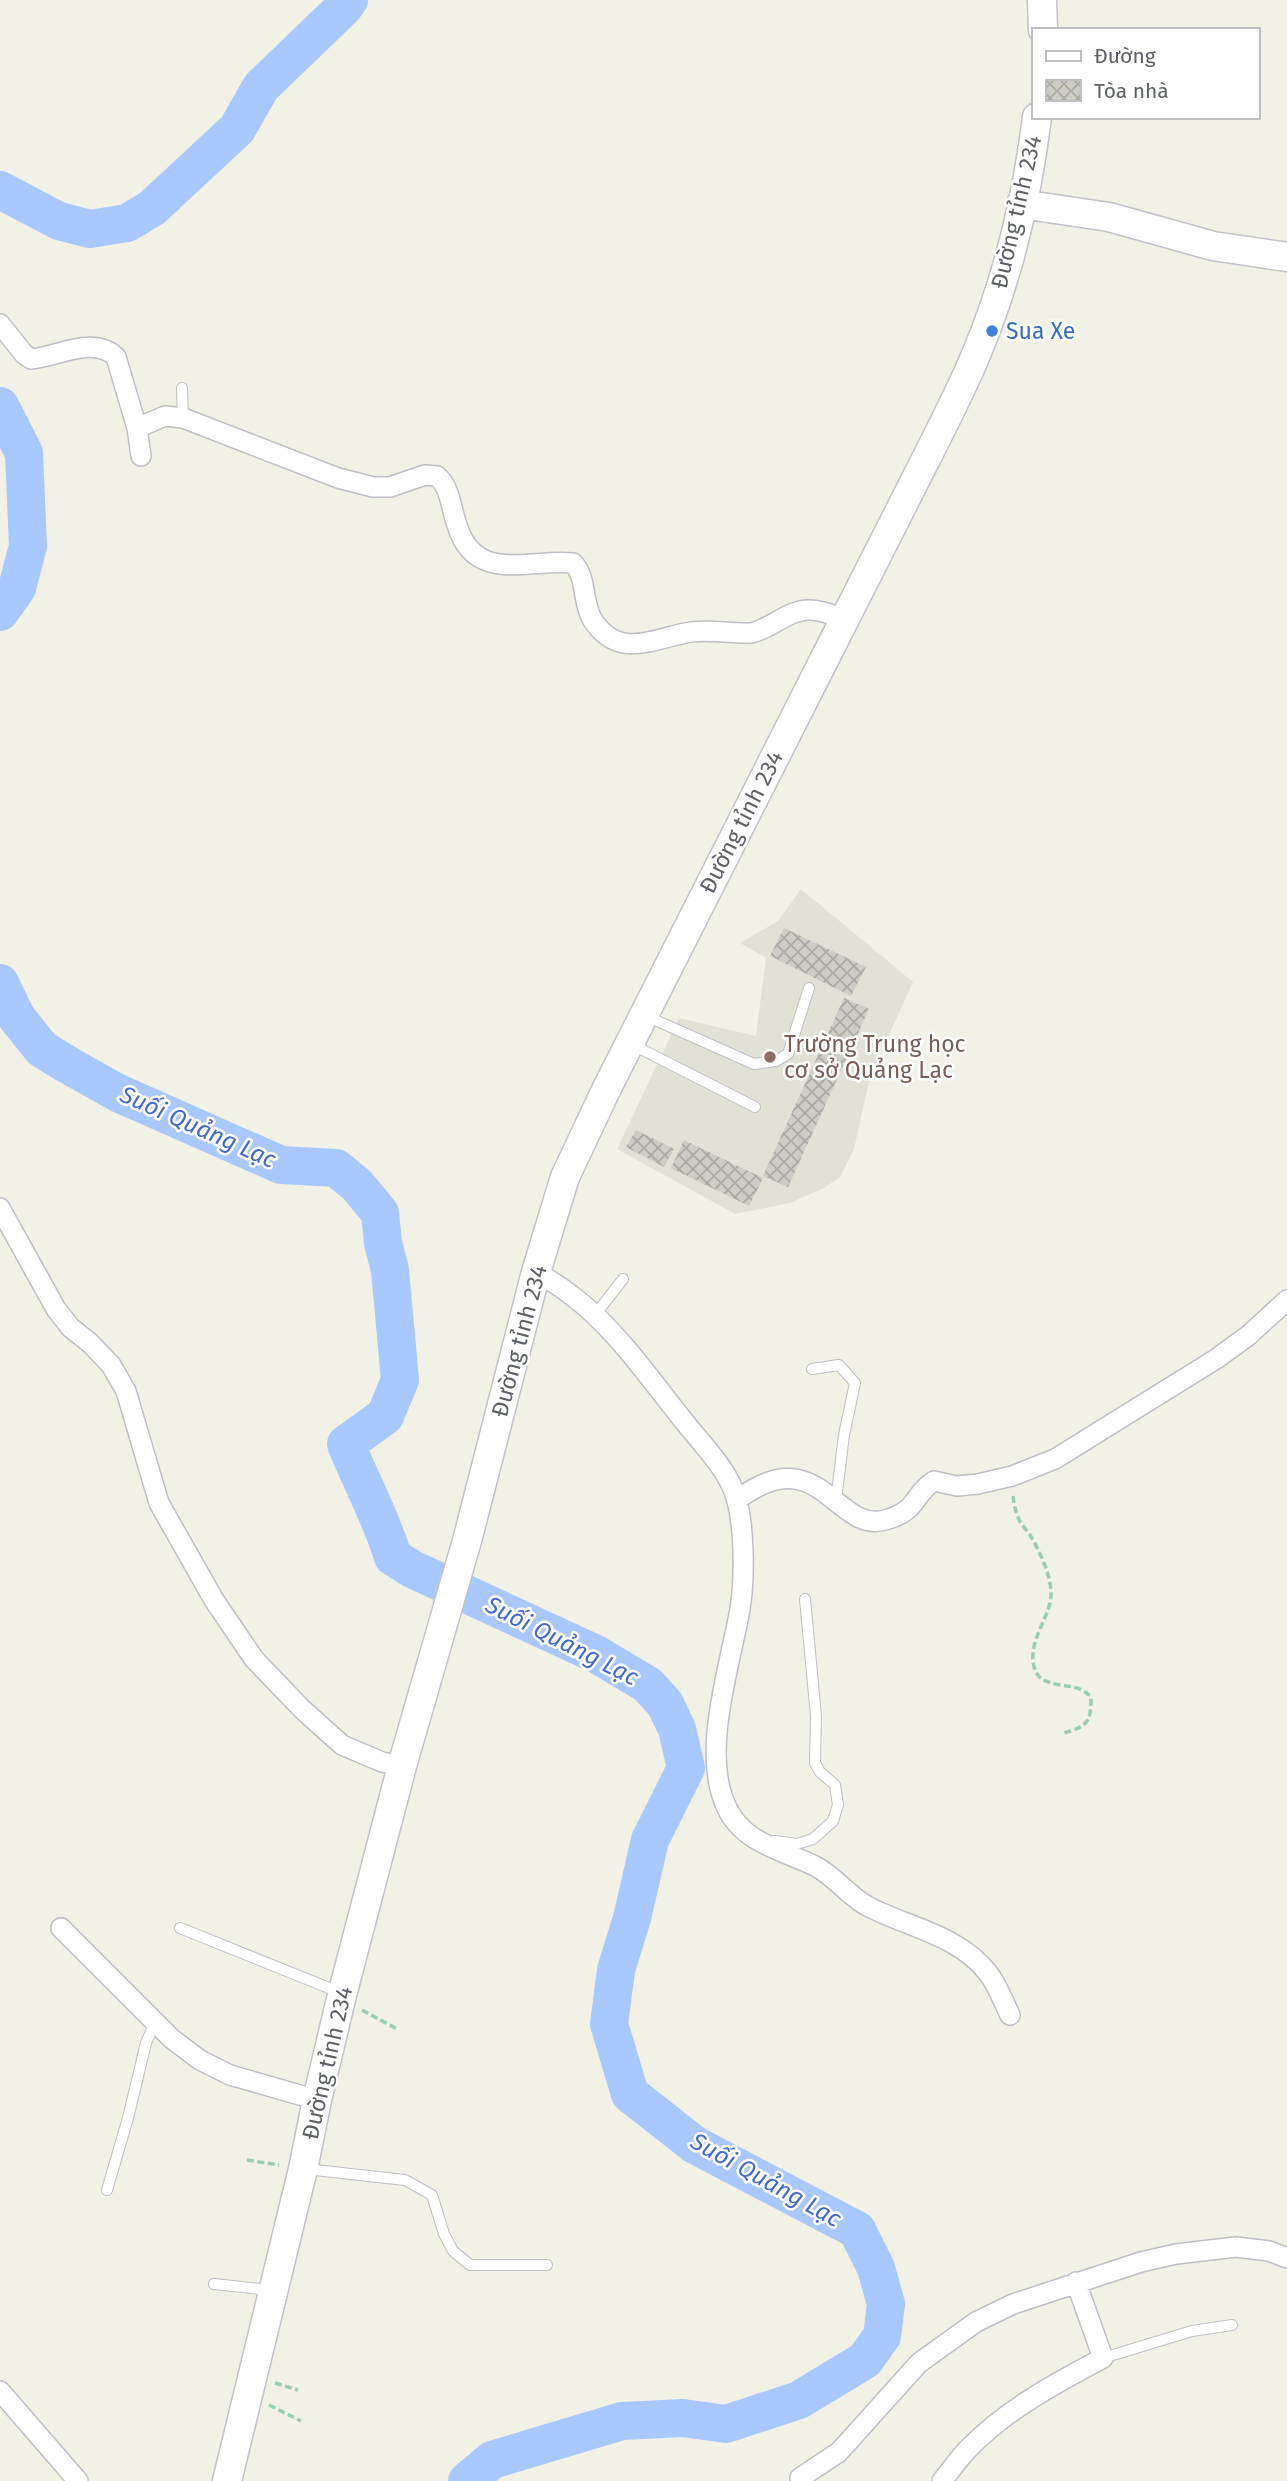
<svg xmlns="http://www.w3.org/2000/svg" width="1287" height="2481" viewBox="0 0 1287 2481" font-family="'Fira Sans',sans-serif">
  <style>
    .education { fill: #e1e1d5 }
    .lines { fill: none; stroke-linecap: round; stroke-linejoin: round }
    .river { stroke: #a8c8ff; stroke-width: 38 }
    .building { fill: url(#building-cross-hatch) }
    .service-casing { stroke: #bebfc6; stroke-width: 12 }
    .minor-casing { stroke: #bebfc6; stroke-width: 22 }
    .secondary-casing { stroke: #c1c2ca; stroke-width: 31 }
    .path { stroke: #99ccb2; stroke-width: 3.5; stroke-dasharray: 7 3.5; stroke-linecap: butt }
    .service { stroke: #fff; stroke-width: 10 }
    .minor { stroke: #fff; stroke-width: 19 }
    .secondary { stroke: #fff; stroke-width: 28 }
    .shop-dot { fill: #3f7fe0; stroke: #fff; stroke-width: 2.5 }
    .education-dot { fill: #8d6e63; stroke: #fff; stroke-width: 2.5 }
    .labels { text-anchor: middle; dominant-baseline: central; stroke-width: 5; stroke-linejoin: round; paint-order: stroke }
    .street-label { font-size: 23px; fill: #5e6068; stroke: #fff }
    .shop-label { font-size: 23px; fill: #366cbe; stroke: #fff; text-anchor: start }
    .education-label { font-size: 23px; fill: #785e54; stroke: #fff; text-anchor: start }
    .water-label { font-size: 24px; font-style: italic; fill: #4069cd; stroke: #fff }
  </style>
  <defs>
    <pattern id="building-cross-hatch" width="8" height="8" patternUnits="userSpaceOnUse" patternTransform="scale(1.75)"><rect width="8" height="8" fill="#cecdc5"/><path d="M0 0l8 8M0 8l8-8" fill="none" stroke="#aaaaa4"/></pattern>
  </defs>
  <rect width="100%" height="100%" fill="#f1f1e6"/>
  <path class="education" d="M801,889L913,982L870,1077L854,1149L840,1177L824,1188L790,1203L735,1214L617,1149L679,1018L756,1036L766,958L740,943L778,921Z"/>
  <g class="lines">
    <path class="river" d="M0,190L59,221L90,229L127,223L152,208L237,129L261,87L344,7L349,0
      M0,406L24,453L28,546L17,588L0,612
      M0,983L17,1018L42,1049L68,1065L118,1093L281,1165L336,1168L357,1185L380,1213L383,1243L390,1270L400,1380L385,1416L346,1444C361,1482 381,1517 393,1557L412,1569L596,1654L648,1685L665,1704L677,1729L686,1768L650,1840L632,1918L616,1970L609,2024L630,2094L695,2145L857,2230L876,2268L886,2304L882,2336L865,2360L799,2400L726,2424L683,2418L622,2421L492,2460L467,2481"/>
  </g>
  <path class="building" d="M784,928L866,967L851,996L770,956Z
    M844,998L869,1009L788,1187L763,1176Z
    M636,1130L674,1149L664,1167L626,1147Z
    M684,1140L763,1178L749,1206L671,1168Z"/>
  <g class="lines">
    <g class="service-casing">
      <path id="service" d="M182,388L183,418
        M646,1016L754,1064L776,1061L788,1054L809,988
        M631,1044L755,1107
        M595,1315L623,1279
        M812,1369L839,1365L855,1383L844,1435L836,1500
        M774,1841L797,1844L813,1839L833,1821L838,1805L835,1785L820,1772L815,1763L816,1716L805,1599
        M180,1928L339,1992
        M306,2169L405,2180L432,2195L444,2234L453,2251L470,2265H547
        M107,2190L128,2118L146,2043L155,2022
        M214,2284L269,2290
        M1103,2358L1192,2331L1232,2325"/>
    </g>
    <g class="minor-casing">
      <path id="minor" d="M0,324L24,354L31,359C58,357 93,335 116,357L137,428L141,456
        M137,428L165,416L183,418L338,478L373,487H390L425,475L437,476C451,488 451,509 457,525C475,585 530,558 573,563C587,577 582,601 592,619C618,661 654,638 691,632C711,629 731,634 751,633C771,629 789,609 810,610C822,610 833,615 844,619
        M0,1208L56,1309L71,1328L90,1343L111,1365L126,1391L159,1503L214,1600L254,1659L302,1709L342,1745L382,1762L402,1766
        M536,1272C548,1279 560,1286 571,1295C617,1329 651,1381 687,1425C703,1445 723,1465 733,1489C745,1517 745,1578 740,1609C730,1667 701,1751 726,1806C742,1843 782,1850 815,1866C835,1876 849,1897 869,1907C908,1927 960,1936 988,1973C998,1986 1003,2001 1010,2015
        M737,1500C820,1437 835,1534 885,1520C919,1511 912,1495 934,1481L957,1486L978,1484L1012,1476L1055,1459L1216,1359L1249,1335L1287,1300
        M61,1928L172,2039L200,2060L230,2075L317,2100
        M0,2391L78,2481
        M800,2478L839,2452L919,2363L976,2322L1013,2304L1141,2262L1176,2254L1236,2247L1269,2251L1287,2258
        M942,2481C951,2470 959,2458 969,2448C1007,2409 1056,2383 1103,2358L1076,2282"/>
    </g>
    <g class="secondary-casing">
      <path id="secondary" d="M1042,0L1043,30
        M1021,204L1109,217L1213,246L1287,257
        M227,2481L303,2169L317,2100L341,1999L402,1766L468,1537L536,1272L565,1177L606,1090L931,449C946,419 962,388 975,357C1007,282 1027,198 1037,117"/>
    </g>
    <path class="path" d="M1013,1496C1014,1503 1015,1510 1018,1517C1020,1524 1026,1529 1030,1535C1039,1550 1050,1573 1051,1591C1053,1616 1025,1641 1035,1670C1043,1692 1080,1679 1091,1698C1091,1723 1087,1726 1064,1733
      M362,2010L397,2029
      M247,2160L279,2165
      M275,2383L298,2390
      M269,2405L301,2421"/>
    <use href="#service" class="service"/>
    <use href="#minor" class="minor"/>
    <use href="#secondary" class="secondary"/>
  </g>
  <circle class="shop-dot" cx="992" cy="331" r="7"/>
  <circle class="education-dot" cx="770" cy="1057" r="7"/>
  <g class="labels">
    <g class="street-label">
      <text transform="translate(1016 212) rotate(-77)">Đường tỉnh 234</text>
      <text transform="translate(741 822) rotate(-63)">Đường tỉnh 234</text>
      <text transform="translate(519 1341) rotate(-75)">Đường tỉnh 234</text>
      <text transform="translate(327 2063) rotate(-77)">Đường tỉnh 234</text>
    </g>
    <g class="shop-label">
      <text x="1006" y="331">Sua Xe</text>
    </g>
    <g class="education-label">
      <text x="784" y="1044">Trường Trung học<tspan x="784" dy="26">cơ sở Quảng Lạc</tspan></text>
    </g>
    <g class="water-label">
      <text transform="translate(198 1127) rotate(24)">Suối Quảng Lạc</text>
      <text transform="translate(562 1641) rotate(27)">Suối Quảng Lạc</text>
      <text transform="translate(766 2180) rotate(29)">Suối Quảng Lạc</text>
    </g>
  </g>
  <rect x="1032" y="28" width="228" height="91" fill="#ffffff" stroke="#bfbfc3" stroke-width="2"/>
  <rect x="1046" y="51" width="35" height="10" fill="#ffffff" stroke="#bfbfc3" stroke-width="2"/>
  <text x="1094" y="63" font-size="21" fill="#5e6068">Đường</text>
  <rect x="1046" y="80" width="35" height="21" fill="url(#building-cross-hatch)" stroke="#bfbfc3" stroke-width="2"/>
  <text x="1094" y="98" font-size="21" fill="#5e6068">Tòa nhà</text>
</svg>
